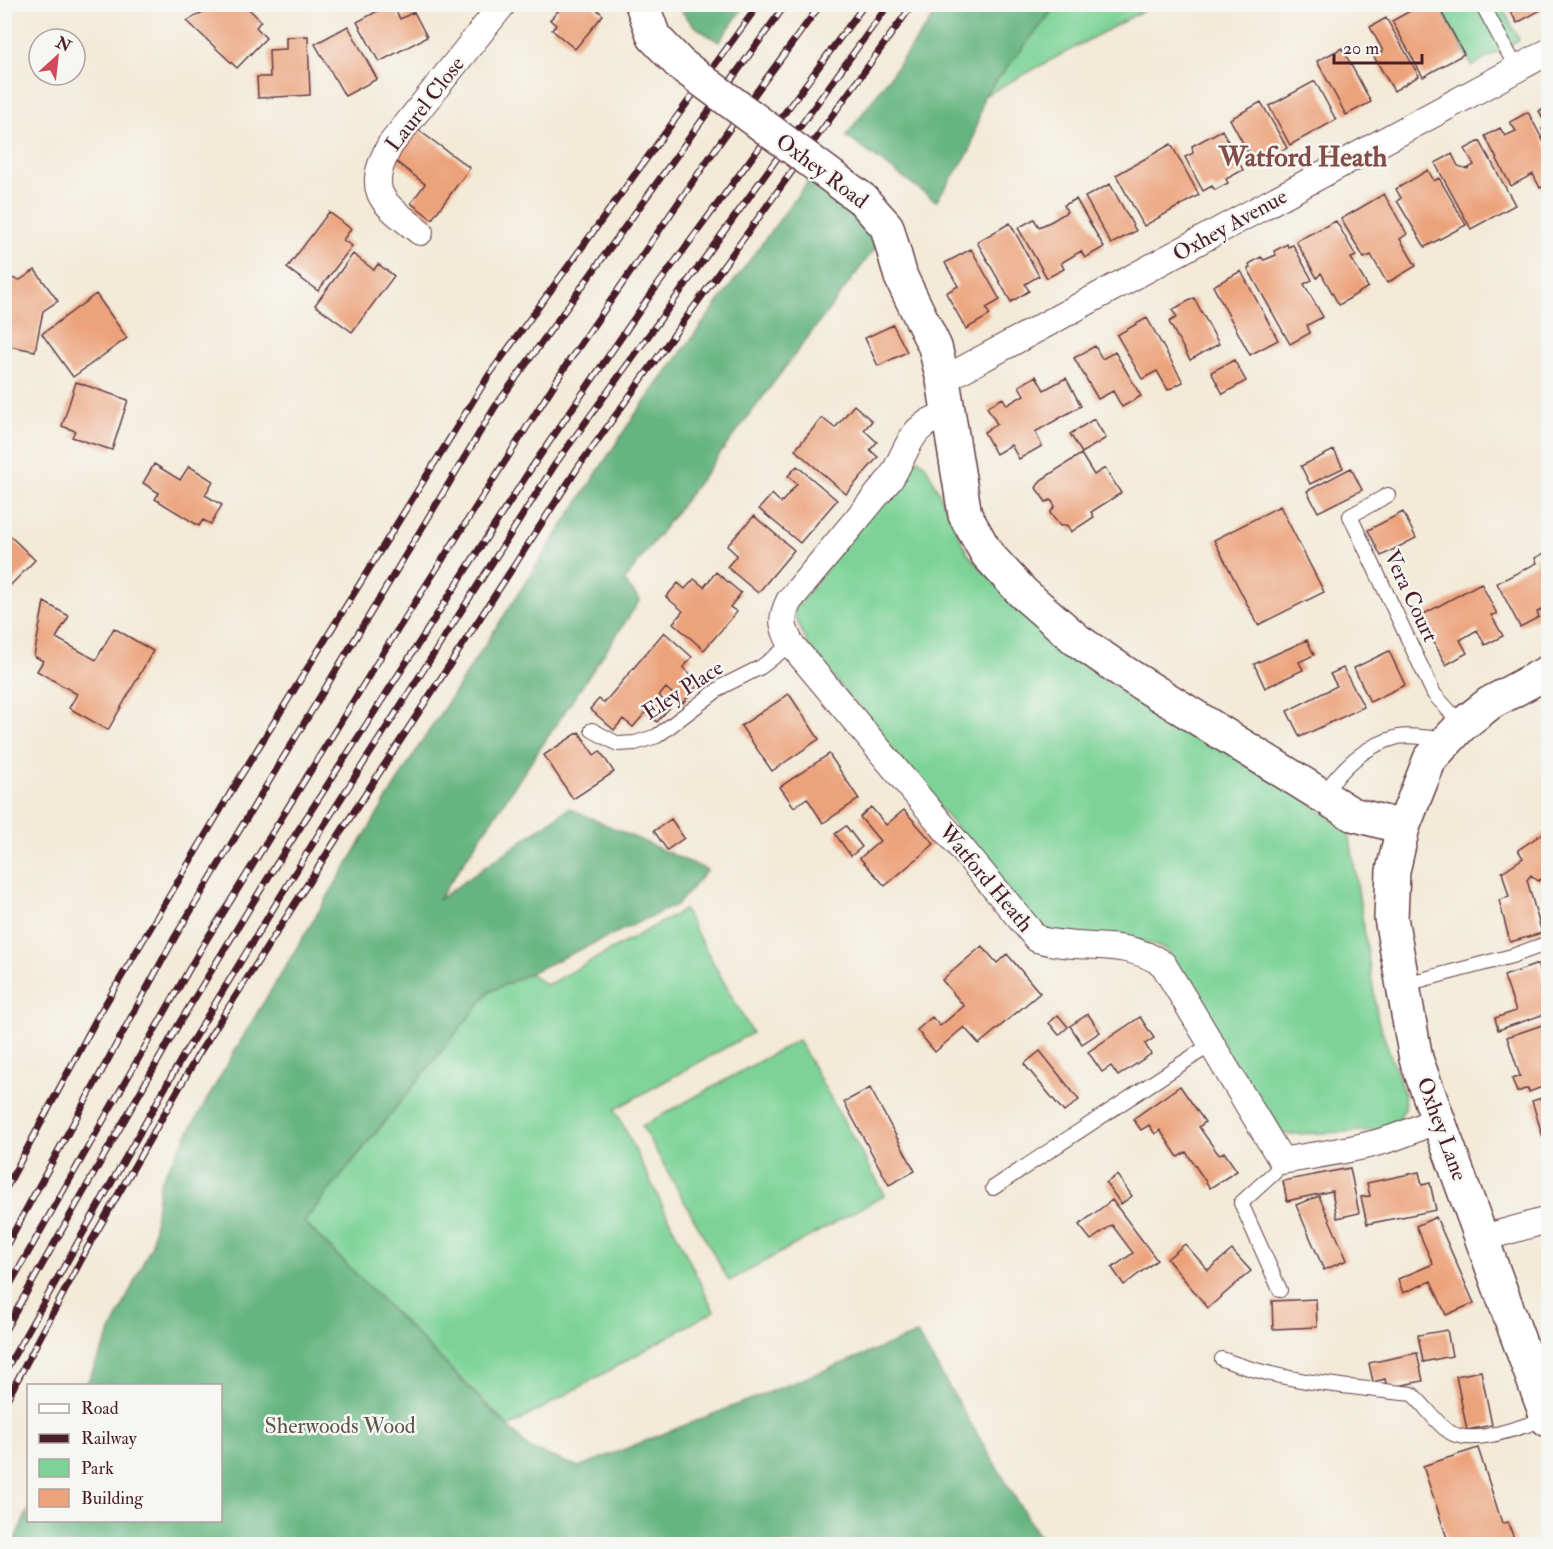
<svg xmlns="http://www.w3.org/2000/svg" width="1553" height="1549" viewBox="0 0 1553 1549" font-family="'IM FELL Double Pica',serif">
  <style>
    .green { fill: #7dd397; stroke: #647961; stroke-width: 1.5 }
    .forest { fill: #66b580; stroke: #586a56; stroke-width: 1.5 }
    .building { fill: #eca37b }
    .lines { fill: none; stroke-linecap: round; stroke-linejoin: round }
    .service-casing { stroke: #633d45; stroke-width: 16 }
    .minor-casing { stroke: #633d45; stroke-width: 28 }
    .tertiary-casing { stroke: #633d45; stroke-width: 36 }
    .primary-casing { stroke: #633d45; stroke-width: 36 }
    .service { stroke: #fff; stroke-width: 14 }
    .minor { stroke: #fff; stroke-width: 26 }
    .tertiary { stroke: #fff; stroke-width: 33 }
    .primary { stroke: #fff; stroke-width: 33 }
    .rail-casing { stroke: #4a1f2b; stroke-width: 7 }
    .rail { stroke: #f6f6f2; stroke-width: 4.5; stroke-dasharray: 14; stroke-linecap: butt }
    .tertiary-bridge-casing { stroke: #633d45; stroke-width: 36; stroke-linecap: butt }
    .tertiary-bridge { stroke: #fff; stroke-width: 33 }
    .labels { text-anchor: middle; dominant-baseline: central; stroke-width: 5; stroke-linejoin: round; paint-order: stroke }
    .street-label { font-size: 22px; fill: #4a1f2b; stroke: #f6f6f2 }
    .park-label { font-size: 22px; fill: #59554b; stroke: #f6f6f2 }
    .district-label { font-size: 28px; font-weight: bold; fill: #834d47; stroke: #f6f6f2 }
  </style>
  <rect width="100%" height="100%" fill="#f6f6f2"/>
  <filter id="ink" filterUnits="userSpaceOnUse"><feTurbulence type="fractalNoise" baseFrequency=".0167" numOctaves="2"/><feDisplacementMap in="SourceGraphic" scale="12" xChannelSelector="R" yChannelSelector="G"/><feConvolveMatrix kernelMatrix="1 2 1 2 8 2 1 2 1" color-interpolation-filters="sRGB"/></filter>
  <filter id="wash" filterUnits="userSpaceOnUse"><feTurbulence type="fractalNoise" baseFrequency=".008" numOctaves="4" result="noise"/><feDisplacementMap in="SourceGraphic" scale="24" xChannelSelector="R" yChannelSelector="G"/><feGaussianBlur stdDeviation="1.35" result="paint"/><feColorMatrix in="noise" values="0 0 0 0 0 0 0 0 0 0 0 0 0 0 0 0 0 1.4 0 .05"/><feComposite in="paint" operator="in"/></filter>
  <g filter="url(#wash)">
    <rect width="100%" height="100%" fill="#f3ead7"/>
    <path class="green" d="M1057,5H1154L984,96Z
      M1439,5H1501L1519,40L1472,66Z
      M918,459L926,466L968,554L1032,624L1128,697L1266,772L1346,829L1350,838L1378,1020L1404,1093L1405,1109L1398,1119L1384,1130L1276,1135L1167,950L1144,942L1044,935L810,649L793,612L909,463Z
      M684,910L752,1033L615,1109L714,1311L509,1427L304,1222L489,992L529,973L547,985Z
      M798,1040L885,1195L729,1281L642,1126Z"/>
    <path class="forest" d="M679,5H745L719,42C703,32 686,23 679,5Z
      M942,5H1057L984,96L970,151L936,201L846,136Z
      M809,180L853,209L879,243L624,581L640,600L438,900L569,808L707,870L678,904L489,992L304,1222L530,1449L579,1467L917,1334L1043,1544H13L28,1510V1520H220V1386L86,1385L152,1244L160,1182L247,1030L416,751L632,419Z"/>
    <g id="blocks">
      <path class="building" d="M217,4H244L261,21L256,27L266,38L237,68L187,21Z
        M550,4H591L603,15L575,49L552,30L556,25L550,20L558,11Z
        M1409,4H1437L1464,54L1423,77L1392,21L1412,10Z
        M1506,4H1548V6L1517,23Z
        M389,5H393L400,19L414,12L427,37L379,62L357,22Z
        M1386,18L1419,76L1394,91L1374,57L1383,51L1370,27Z
        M348,26L377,79L345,96L315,44Z
        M308,36L310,95L258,98L257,77H270L269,50L286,49V37Z
        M1342,48L1371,102L1346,115L1317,61Z
        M1315,81L1336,120L1290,145L1269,106Z
        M1261,102L1287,148L1276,154V158L1255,165L1230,119Z
        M1548,106V140L1542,129L1547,126L1539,111Z
        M1528,112L1548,150V184L1540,188L1533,174L1511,186L1485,136L1500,128L1505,136L1516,131L1510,122Z
        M417,129L470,168L432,219L411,203L425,184L394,160Z
        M1222,130L1243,170L1226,179L1228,183L1215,190L1212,186L1203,191L1185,157L1193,153L1192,146Z
        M1480,141L1515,205L1471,229L1435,163L1452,154L1458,166L1467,169L1474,165L1465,149Z
        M1171,144L1199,195L1144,226L1116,175Z
        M1428,170L1434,181L1439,178L1466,225L1425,247L1397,201L1401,198L1396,189Z
        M1110,184L1136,231L1111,244L1085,197Z
        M1384,194L1407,234L1400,239L1416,266L1387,283L1371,255L1364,258L1341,219Z
        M1076,199L1104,247L1085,258L1081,251L1061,263L1064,269L1047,278L1018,228L1034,219L1039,227L1052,221L1067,212L1064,205Z
        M329,212L351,229L343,240L352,246L318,291L287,268Z
        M1336,221L1356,256L1351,258L1368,287L1339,305L1321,273L1317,278L1296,241Z
        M1010,223L1039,276L1025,284L1029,291L1011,302L977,242Z
        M1287,244L1288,247L1293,245L1312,280L1304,284L1323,317L1307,325L1310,333L1290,344L1248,269L1250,267L1249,264L1261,257L1264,260L1276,255L1274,251Z
        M971,249L1000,300L986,308L990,315L966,329L946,293L958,286L945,263Z
        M353,254L374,270L378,264L394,276L352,332L315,305Z
        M35,270L58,301L43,311L35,351L4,345V277L20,280Z
        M1241,271L1278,340L1250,355L1213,286Z
        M96,294L127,338L73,377L42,334Z
        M1194,298L1219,344L1190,360L1169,322L1177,317L1172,310Z
        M1147,318L1183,382L1168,390L1157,371L1142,379L1117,335Z
        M893,325L907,352L878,366L865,338Z
        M1095,346L1102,359L1115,352L1141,396L1122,407L1113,391L1098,399L1074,358Z
        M1234,360L1246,381L1223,394L1211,372Z
        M1036,376L1044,390L1066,378L1081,406L1035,432L1042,446L1019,459L1011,445L996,454L984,432L997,424L987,407L1003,398L1007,405L1024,395L1019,386Z
        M76,382L128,400L112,450L72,437L75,431L62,426Z
        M854,405L872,421L864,430L877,442L870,450L878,457L846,494L795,450L822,418L835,428Z
        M1094,419L1106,438L1082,453L1070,434Z
        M1334,450L1343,468L1310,484L1301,466Z
        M1081,454L1094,475L1105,468L1121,493L1091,512L1094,517L1071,532L1067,525L1060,526L1050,513L1055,506L1051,500L1046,502L1036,488L1041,480Z
        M154,464L180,480L189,466L213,481L205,495L222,505L211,524L203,520L199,526L155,499L159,493L143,483Z
        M797,466L837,500L800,543L759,509L772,494L781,503L797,484L788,476Z
        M1351,468L1362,490L1318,512L1307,491Z
        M1280,506L1324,592L1258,625L1214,540Z
        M1403,512L1416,538L1381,556L1368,530Z
        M754,516L794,550L758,593L727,567L737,555L727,546Z
        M4,530L35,560L4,592Z
        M1548,551V606L1537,612L1539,617L1520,627L1497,583L1537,563L1535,558Z
        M716,572L741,593L730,607L737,612L704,650L673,623L683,611L666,597L678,583L685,589L694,579L704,587Z
        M1481,583L1497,614L1491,615L1503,636L1485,645L1477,630L1460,640L1467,653L1446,665L1420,616Z
        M44,602L69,616L56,638L96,660L114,628L153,651L108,730L69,708L77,694L37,671L43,661L34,656Z
        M664,632L692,657L683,668L700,683L683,703L666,688L659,696L671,706L657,722L646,712L633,727L623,719L614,730L590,709L599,699L604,703Z
        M1307,640L1314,655L1299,662L1303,670L1265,688L1254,664Z
        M1389,651L1405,685L1370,702L1354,668Z
        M1343,668L1364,707L1300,737L1287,711L1337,686L1330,674Z
        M789,694L819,739L772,771L741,726Z
        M579,732L594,755L600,751L614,772L573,799L544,755Z
        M829,754L859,799L823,823L807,798L794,807L780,787Z
        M871,807L886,825L904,810L934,844L885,886L860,858L880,841L860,817Z
        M671,819L684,838L667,850L654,831Z
        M846,826L862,847L851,856L835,834Z
        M1548,830V875L1538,881L1531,875L1527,880L1542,933L1510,942L1499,900L1509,897L1502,872L1523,858L1518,850Z
        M982,946L997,963L1007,954L1040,993L979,1044L964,1027L935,1052L917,1030L932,1017L940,1026L964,1006L942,980Z
        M1538,964L1548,994V1013L1498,1030L1495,1018L1516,1011L1504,976Z
        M1088,1014L1100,1032L1082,1044L1070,1026Z
        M1058,1015L1068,1027L1059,1035L1049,1023Z
        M1140,1017L1154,1038L1145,1044L1151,1054L1118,1076L1111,1066L1102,1072L1088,1052Z
        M1548,1023V1085L1529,1092L1528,1088L1517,1092L1512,1079L1520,1076L1507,1037Z
        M1040,1051L1079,1100L1064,1112L1024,1064Z
        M1180,1086L1205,1122L1199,1127L1219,1155L1224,1152L1237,1171L1210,1188L1186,1152L1178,1157L1160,1130L1155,1134L1149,1125L1141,1130L1133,1119Z
        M870,1088L915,1171L889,1185L844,1102Z
        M1548,1096V1154L1532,1101Z
        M1350,1168L1359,1213L1337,1218L1332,1191L1287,1201L1283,1181Z
        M1419,1172L1422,1185L1430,1183L1436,1210L1367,1224L1361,1197L1370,1196L1367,1183Z
        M1117,1175L1132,1196L1121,1204L1106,1183Z
        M1319,1196L1347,1260L1324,1270L1296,1205Z
        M1112,1200L1157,1260L1124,1285L1112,1268L1133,1253L1112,1225L1091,1240L1079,1225Z
        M1436,1217L1474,1303L1446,1315L1431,1281L1403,1293L1398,1279L1433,1264L1416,1226Z
        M1185,1244L1208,1270L1232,1250L1251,1271L1208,1308L1167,1259Z
        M1316,1299L1317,1327L1273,1329L1272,1301Z
        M1447,1330L1452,1356L1423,1362L1418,1335Z
        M1417,1353L1423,1381L1387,1388L1385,1379L1373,1382L1369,1363Z
        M1481,1371L1492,1425L1467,1430L1456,1376Z
        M1478,1448L1502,1523L1508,1522L1516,1544H1461L1460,1541L1449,1544L1423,1466Z"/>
    </g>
  </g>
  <g filter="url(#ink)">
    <use href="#blocks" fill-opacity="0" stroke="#633d45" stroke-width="1.5"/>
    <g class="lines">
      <g class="service-casing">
        <path id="service" d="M1482,4L1517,69
          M1388,495L1350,516L1434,694L1462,725
          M592,730L618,744L635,743L657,736L723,686L761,667L791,644
          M1322,796C1342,768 1363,746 1398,737C1411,734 1430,739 1444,739
          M1402,985L1512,956L1548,943
          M993,1188L1210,1045
          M1280,1290L1241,1203L1274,1173L1282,1161
          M1222,1359C1285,1383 1345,1386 1412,1394C1425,1405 1434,1421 1448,1431C1471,1448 1522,1426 1548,1418"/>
      </g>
      <g class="minor-casing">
        <path id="minor" d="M420,232C382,202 364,193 390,145L503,4
          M943,380L1548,52
          M948,414C908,425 910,447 891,478L789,601C780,619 782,627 791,644L1037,939C1081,952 1123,937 1163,964L1282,1161C1337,1151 1386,1147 1436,1119
          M1483,1238L1548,1220"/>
      </g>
      <g class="tertiary-casing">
        <path id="tertiary" d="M642,4L654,37L680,64
          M862,199L887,227L901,277L935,347L943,380L965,515L987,554L1023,593L1077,640L1128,675L1352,814L1403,827"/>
      </g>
      <g class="primary-casing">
        <path id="primary" d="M1548,672L1490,703L1462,725L1430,759L1403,827L1393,871L1391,918L1416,1059L1548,1420"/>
      </g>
      <use href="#service" class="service"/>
      <use href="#minor" class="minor"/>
      <use href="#tertiary" class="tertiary"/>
      <use href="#primary" class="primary"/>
      <g class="rail-casing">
        <path id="rail" d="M4,1192L97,1018L234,787L489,375L759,4
          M4,1250L175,937L495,407L786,4
          M4,1295L199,952L386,648L569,361L730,128L821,4
          M4,1332L180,1022L274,868L532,467L649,297L865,4
          M4,1373L183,1056L326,822L556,463L889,4
          M4,1405L88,1247L198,1055L346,824L579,466L913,4"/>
      </g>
      <use href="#rail" class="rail"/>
      <g class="tertiary-bridge-casing">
        <path id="tertiary-bridge" d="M680,64L862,199"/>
      </g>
      <use href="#tertiary-bridge" class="tertiary-bridge"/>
    </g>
  </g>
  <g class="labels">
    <g class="street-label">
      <text transform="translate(425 104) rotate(-52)">Laurel Close</text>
      <text transform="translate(822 171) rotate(37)">Oxhey Road</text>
      <text transform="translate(1230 225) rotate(-29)">Oxhey Avenue</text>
      <text transform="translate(1411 596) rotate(65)">Vera Court</text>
      <text transform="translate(683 690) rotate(-33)">Eley Place</text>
      <text transform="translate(986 878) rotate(50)">Watford Heath</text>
      <text transform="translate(1442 1129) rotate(70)">Oxhey Lane</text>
    </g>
    <g class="park-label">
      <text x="340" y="1426">Sherwoods Wood</text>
    </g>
    <g class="district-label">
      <text x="1303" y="157">Watford Heath</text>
    </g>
  </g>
  <rect width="1553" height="1549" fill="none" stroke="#f6f6f2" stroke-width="24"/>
  <rect x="27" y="1384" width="195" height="138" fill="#f6f6f2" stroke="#b1a0a2" stroke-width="1.5"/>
  <rect x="39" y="1404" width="30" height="9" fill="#ffffff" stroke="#b1a0a2" stroke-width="1.5"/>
  <text x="81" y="1414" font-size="18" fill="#4a1f2b">Road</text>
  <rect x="39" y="1434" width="30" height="9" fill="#4a1f2b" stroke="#b1a0a2" stroke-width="1.5"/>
  <text x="81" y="1444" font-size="18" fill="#4a1f2b">Railway</text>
  <rect x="39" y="1459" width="30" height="18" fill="#7dd397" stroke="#b1a0a2" stroke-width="1.5"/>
  <text x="81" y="1474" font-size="18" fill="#4a1f2b">Park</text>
  <rect x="39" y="1489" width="30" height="18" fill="#eca37b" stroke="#b1a0a2" stroke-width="1.5"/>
  <text x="81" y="1504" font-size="18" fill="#4a1f2b">Building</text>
  <g transform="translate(57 57) rotate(27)"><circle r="28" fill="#f6f6f2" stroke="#b1a0a2" stroke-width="1.5"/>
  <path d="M0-4.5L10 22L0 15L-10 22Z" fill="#d1495b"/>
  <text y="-9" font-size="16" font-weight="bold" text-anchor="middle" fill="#4a1f2b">N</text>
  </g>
  <path d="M1334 54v9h88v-9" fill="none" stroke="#4a1f2b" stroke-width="3"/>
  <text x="1343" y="54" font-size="18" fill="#4a1f2b" stroke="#f6f6f2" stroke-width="4.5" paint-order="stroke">20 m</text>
</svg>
